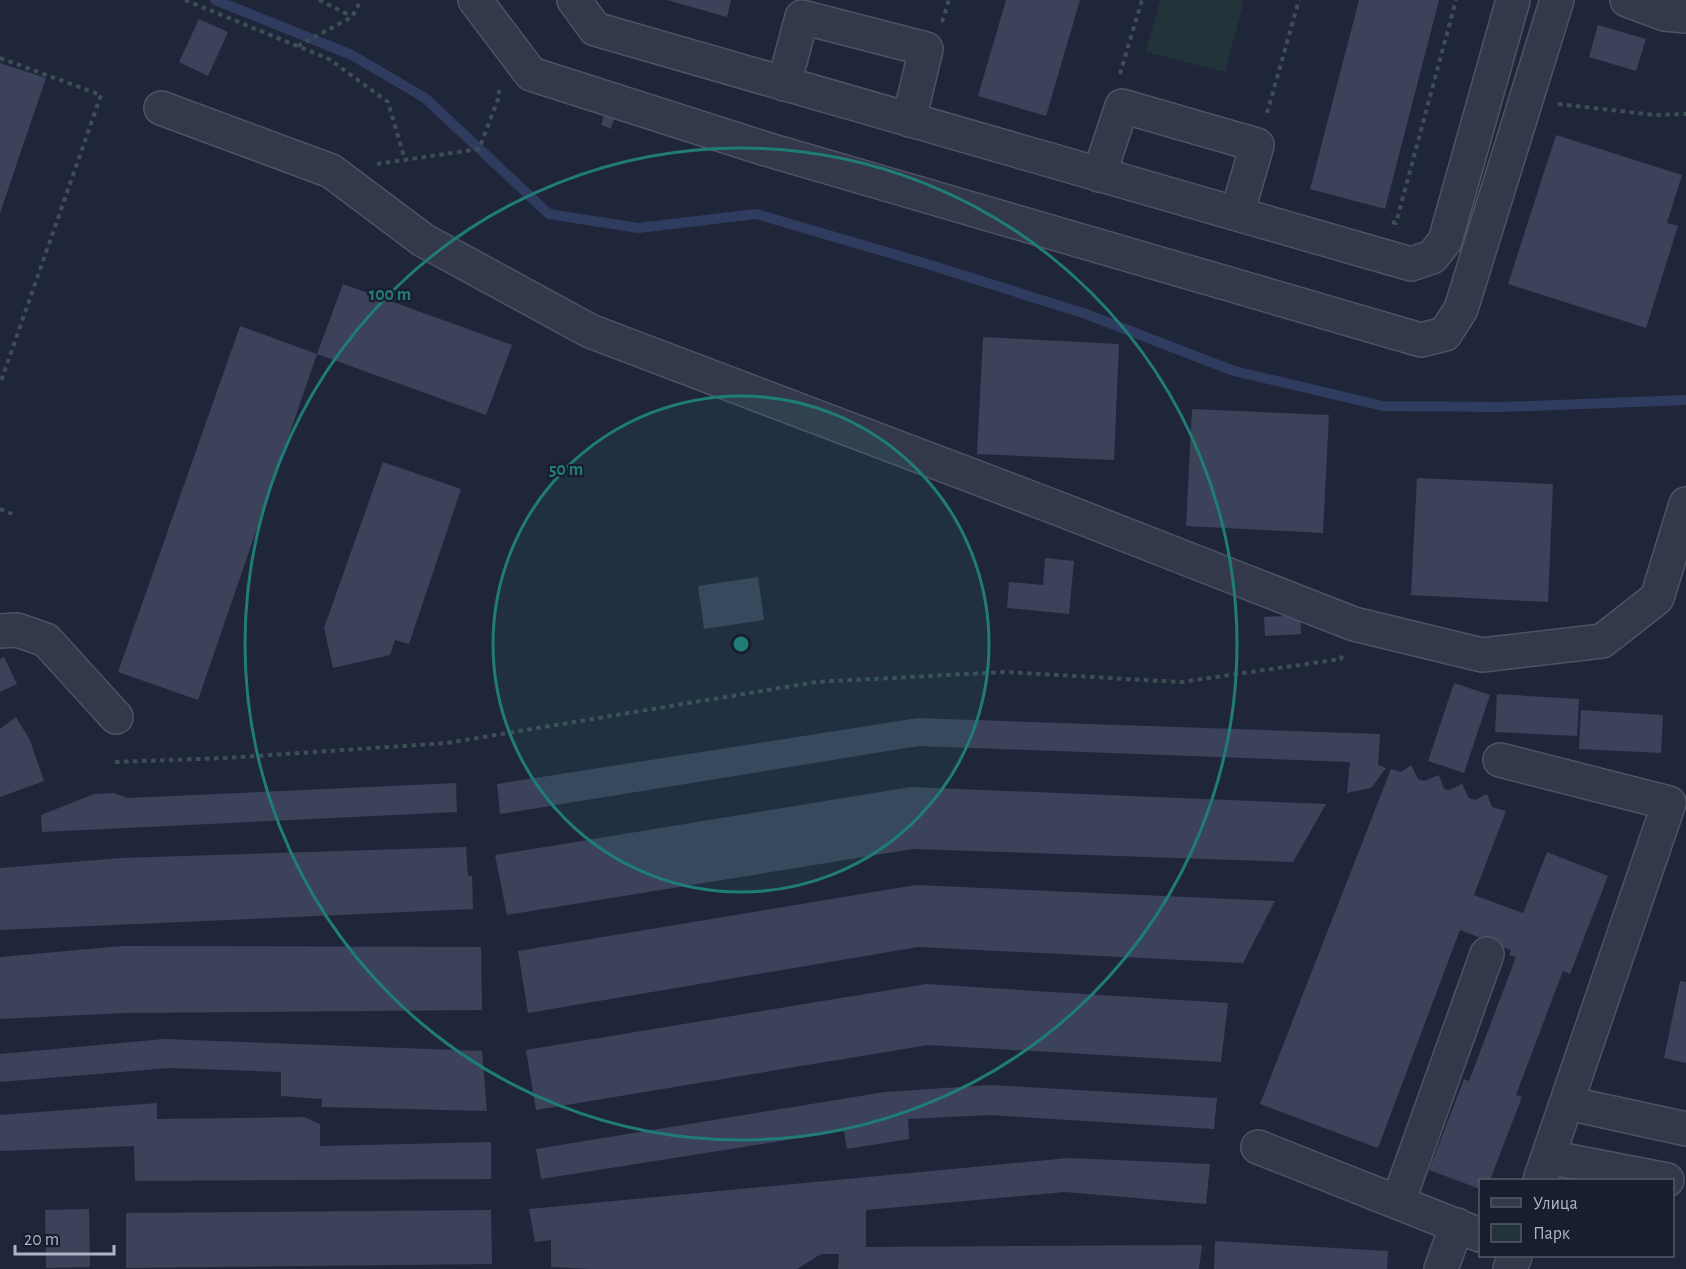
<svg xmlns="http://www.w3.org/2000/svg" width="1686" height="1269" viewBox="0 0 1686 1269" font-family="'Alegreya Sans',sans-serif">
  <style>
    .green { fill: #22333a }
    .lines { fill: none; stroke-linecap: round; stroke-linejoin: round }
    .stream { stroke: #303c5f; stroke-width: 10 }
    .building { fill: #3b425a }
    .minor-casing { stroke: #4e5364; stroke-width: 36 }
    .path { stroke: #3c4f55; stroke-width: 4; stroke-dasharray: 4.5 4.5; stroke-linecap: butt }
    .minor { stroke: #33394a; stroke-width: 33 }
    .ring { fill: none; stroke: #1f7c77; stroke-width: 3 }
    .centre { fill: #1f7c77; stroke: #191e2e; stroke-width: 3 }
    .ring-label { font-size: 18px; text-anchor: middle; font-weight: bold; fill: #1f7c77; stroke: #191e2e; stroke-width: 4.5; stroke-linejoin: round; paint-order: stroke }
  </style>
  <rect width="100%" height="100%" fill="#202639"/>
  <path class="green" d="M1160,0H1244L1225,72L1146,52Z"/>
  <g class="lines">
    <path class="stream" d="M215,0L352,55L425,98L549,214L638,228L756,214L924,263L1086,314L1234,371L1383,406L1501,407L1686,400"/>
  </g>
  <path class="building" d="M667,0H731L727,17Z
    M1006,0H1080L1046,116L978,96Z
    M1359,0H1439L1385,209L1310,189Z
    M199,19L228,32L208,76L179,62Z
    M1598,25L1646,39L1636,71L1589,57Z
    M0,63L46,78L0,213Z
    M607,106L617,109L611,129L601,125Z
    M1556,135L1682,175L1667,223L1678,226L1646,328L1508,284Z
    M343,284L512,345L486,415L317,354L198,700L118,672L240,326L317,354Z
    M983,337L1119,344L1114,460L977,454Z
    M1192,409L1329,415L1323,533L1186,526Z
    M383,462L461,489L409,644L395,640L390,655L333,668L324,628Z
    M1417,478L1553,484L1548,602L1411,595Z
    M1045,558L1074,561L1069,614L1007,608L1009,582L1043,585Z
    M758,577L764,620L704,629L698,586Z
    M1300,615L1301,634L1265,636L1264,617Z
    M4,657L17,684L0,692V659Z
    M1454,683L1490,695L1464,773L1428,761Z
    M1497,694L1579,699L1577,736L1495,732Z
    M1581,710L1663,715L1661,753L1579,749Z
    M16,717L30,740L44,781L0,797V729Z
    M918,718L1380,734L1378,765L1386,768L1371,788L1347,793L1350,762L919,746L500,814L497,784Z
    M1411,765L1418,779L1424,781L1439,775L1444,789L1449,790L1462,784L1469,798L1475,800L1487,794L1492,807L1506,811L1474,895L1523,913L1547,852L1608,876L1570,974L1563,971L1516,1095L1522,1097L1490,1180H1480V1189L1429,1170L1464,1079L1469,1081L1516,957L1509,955L1511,950L1460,930L1378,1148L1260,1104L1391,769L1401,772Z
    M456,783L457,812L42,832L41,815L94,794L114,793L128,798Z
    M911,787L1326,804L1293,862L913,849L507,915L495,855Z
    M466,847L468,876H472L473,909L0,930V868L120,858Z
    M916,885L1275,901L1243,963L918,947L528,1013L518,951Z
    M122,946L481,947L482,1010L125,1013L0,1019V957Z
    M1680,981L1686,982V1063L1664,1058Z
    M926,984L1228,1003L1221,1062L928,1045L536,1110L526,1050Z
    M164,1039L482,1051L487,1111L322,1107V1099L281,1096V1072L169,1068L0,1082V1054Z
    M990,1085L1217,1098L1214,1129L989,1115L908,1119L909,1139L847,1149L844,1131L541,1179L536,1149L885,1092Z
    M157,1103V1119L304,1117L320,1124V1146L491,1142V1179L135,1181L134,1146L0,1151V1115Z
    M1068,1158L1210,1164L1206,1204L1065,1192L866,1210V1247L1202,1245L1199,1269H838L839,1254H821L797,1269H591L551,1267V1240L535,1242L529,1209Z
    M89,1209L90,1267L46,1268L45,1210Z
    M491,1210L492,1264L126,1268V1213Z
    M1215,1241L1388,1251L1387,1269H1214Z"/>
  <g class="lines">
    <g class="minor-casing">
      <path id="minor" d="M475,0L531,74L766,149L1421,340L1445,334L1461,309L1557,0
        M574,0L595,29L1411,264L1432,257L1445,241L1513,0
        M1627,0L1665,14L1686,16
        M784,84L802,17L926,49L909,120
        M161,108L331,171L423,240L590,331L1057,508L1354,624L1482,655L1602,641L1657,598L1686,504
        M1099,175L1122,106L1257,145L1237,214
        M0,631L17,630L46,640L116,717
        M1500,760L1669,803L1540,1180
        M1567,1103L1686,1129
        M1258,1147L1480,1235
        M1548,1157L1667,1180
        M1398,1202L1487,954
        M1441,1269L1457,1225
        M1510,1269L1515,1256"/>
    </g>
    <path class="path" d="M185,0L329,59L388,102L405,160
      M319,0L351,16
      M942,22L949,0
      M298,46L352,17L361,0
      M0,58L101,95L0,384
      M1120,74L1142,0
      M1558,104L1655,115L1686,114
      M1267,113L1299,0
      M377,164L479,149L500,94L498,90
      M1392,222L1396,223L1456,0
      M0,509L12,514
      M115,762L226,758L447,743L816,682L1004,672L1181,682L1341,659L1342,655"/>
    <use href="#minor" class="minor"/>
  </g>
  <circle cx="741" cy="644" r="248" fill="#1f7c77" fill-opacity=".12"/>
  <g class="ring">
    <circle cx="741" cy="644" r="248"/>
    <circle cx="741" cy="644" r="496"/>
  </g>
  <circle cx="741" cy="644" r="9" class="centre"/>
  <g class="ring-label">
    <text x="390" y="300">100 m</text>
    <text x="566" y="475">50 m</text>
  </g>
  <rect x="1479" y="1179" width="195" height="78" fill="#191e2e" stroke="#555a6b" stroke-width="1.5"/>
  <rect x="1491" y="1198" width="30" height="9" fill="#33394a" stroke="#555a6b" stroke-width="1.5"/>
  <text x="1533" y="1209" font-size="18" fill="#aeb3c6">Улица</text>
  <rect x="1491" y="1224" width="30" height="18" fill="#22333a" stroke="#555a6b" stroke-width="1.5"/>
  <text x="1533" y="1239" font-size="18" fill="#aeb3c6">Парк</text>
  <path d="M15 1245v9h99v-9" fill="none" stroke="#aeb3c6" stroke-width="3"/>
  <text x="24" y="1245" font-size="18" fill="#aeb3c6" stroke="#191e2e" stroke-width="4.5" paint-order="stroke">20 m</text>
</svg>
